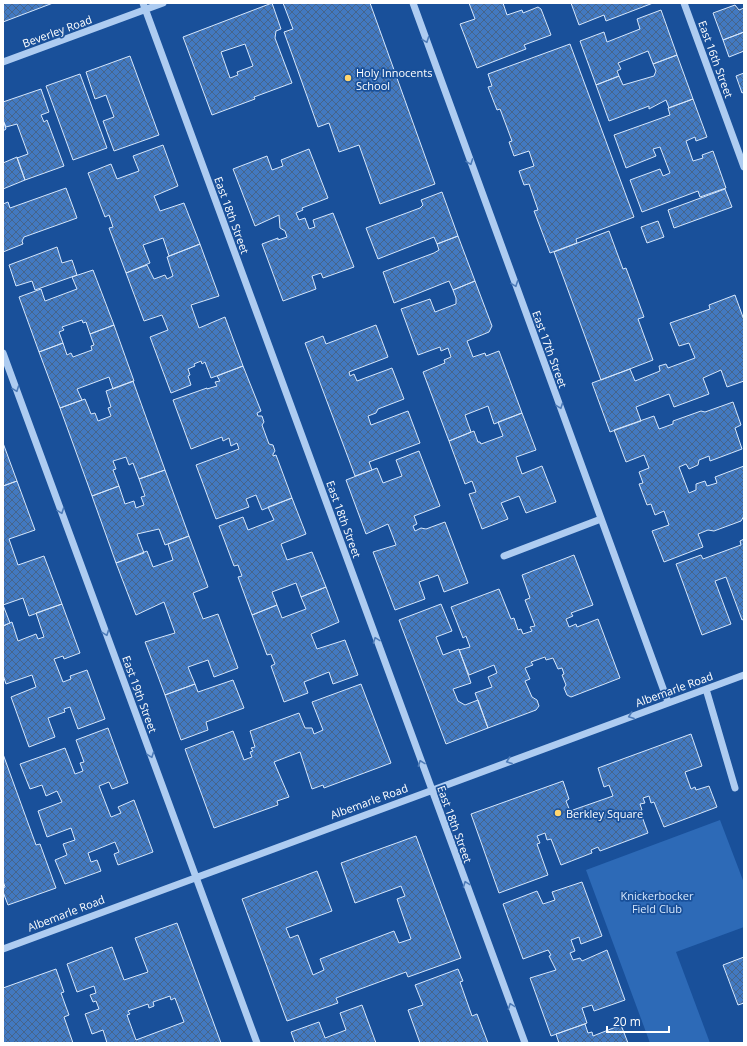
<svg xmlns="http://www.w3.org/2000/svg" width="747" height="1046" viewBox="0 0 747 1046" font-family="'Open Sans',sans-serif">
  <style>
    .green { fill: #2d6ab7 }
    .building { fill: url(#building-cross-hatch); stroke: #d6e7fc; fill-rule: evenodd }
    .lines { fill: none; stroke-linecap: round; stroke-linejoin: round }
    .minor { stroke: #aeccf1; stroke-width: 7 }
    .oneway { stroke: #4d7bb8 }
    .poi-dot { fill: #ffd66f; stroke: #19509a; stroke-width: 1.5 }
    .labels { text-anchor: middle; dominant-baseline: central; stroke-width: 3.5; stroke-linejoin: round; paint-order: stroke }
    .street-label { font-size: 11px; fill: #fff; stroke: #19509a }
    .poi-label { font-size: 11px; fill: #fff; stroke: #19509a; text-anchor: start }
    .park-label { font-size: 11px; fill: #d6e7fc; stroke: #19509a }
  </style>
  <defs>
    <pattern id="building-cross-hatch" width="8" height="8" patternUnits="userSpaceOnUse"><rect width="8" height="8" fill="#4279c1"/><path d="M0 0l8 8M0 8l8-8" fill="none" stroke="#46658c"/></pattern>
  </defs>
  <rect width="100%" height="100%" fill="#19509a"/>
  <path class="green" d="M720,820L744,883V927L676,952L710,1043H650L586,870Z"/>
  <path class="building" d="M3,3H53L3,22Z
    M272,3L281,29L276,31L275,38L292,83L254,97L255,99L212,115L183,37ZM245,44L253,66L237,72L238,75L230,78L221,52Z
    M283,3H370L435,184L380,204L359,145L339,152L329,123L318,127L284,32L293,29Z
    M469,3H503L507,15L522,10L523,13L538,7L541,9L551,35L524,45L526,49L477,68L460,24L475,19Z
    M571,3H653L606,21L604,15L579,25Z
    M735,5L739,10L744,8V32L723,40L713,13Z
    M661,10L677,55L653,64L648,51L618,63L621,69L617,71L619,76L596,85L580,41L604,32L607,42L640,29L637,19Z
    M744,32V51L729,57L723,40Z
    M570,44L634,217L576,239L577,243L550,253L534,211L538,210L529,184L524,185L519,171L534,166L529,151L514,156L509,142L512,141L500,109L497,110L488,87L492,86L488,74Z
    M677,55L693,99L669,108L666,100L649,109V106L609,121L596,85L619,76L623,85L654,76L656,71L653,64Z
    M130,56L159,135L114,151L103,121L114,117L106,95L95,99L86,72Z
    M744,73V92L742,93L736,76Z
    M80,74L107,148L73,160L46,86Z
    M41,89L49,112L41,115L44,122L47,120L64,166L25,180L17,158L28,154L17,124L6,127L3,120V102Z
    M693,99L707,137L696,141L695,137L686,141L693,161L703,158L702,155L713,151L726,188L700,197L698,191L642,212L630,180L660,169L663,176L670,173L660,147L653,149L656,156L626,168L614,135L670,115L668,108Z
    M3,120L6,129L3,131Z
    M163,145L178,186L154,196L160,211L184,203L200,244L169,256L163,238L143,245L150,263L126,273L109,228L113,227L109,215L105,217L88,173L111,164L117,179L139,171L133,156Z
    M309,149L328,198L302,208L303,210L296,213L299,220L305,218L309,229L315,227L313,220L333,213L354,267L323,278L321,273L312,276L316,289L283,301L262,244L278,238V240L287,237L285,231L280,228L279,215L255,226L233,169L267,156L272,170L283,166L281,160Z
    M17,157L25,180L3,189V163Z
    M66,188L77,218L24,237L22,241L23,244L3,252V204L8,202L10,208Z
    M725,189L732,207L674,228L668,210Z
    M442,192L458,236L437,244L434,237L378,259L366,228L420,208L423,205L421,200Z
    M658,221L664,237L647,243L641,227Z
    M609,231L623,269L626,268L644,317L638,319L653,360L601,380L554,252Z
    M458,236L475,281L453,290L449,281L394,303L383,272L434,253L439,250L437,244Z
    M200,244L219,296L191,305L199,328L225,317L243,366L211,378L205,362L202,364L201,361L194,364L195,366L188,369L190,375L188,376L191,385L171,393L150,337L168,330L162,315L144,321L126,273L147,265L154,279L165,275L167,279L173,276L167,257Z
    M57,247L62,263L72,260L77,275L35,290L32,281L16,286L9,265Z
    M93,270L114,325L90,334L86,322L83,323L82,320L62,327L64,330L59,332L63,343L39,352L19,297L41,289L45,301L77,289L72,277Z
    M475,281L492,326L489,332L467,341L473,357L485,353L486,356L499,351L522,413L494,424L488,406L465,415L471,432L449,441L423,372L445,363L444,360L451,357L448,348L441,351L440,347L418,355L401,309L430,299L435,312L456,304V298L453,290Z
    M735,295L744,320V381L727,387L721,370L703,378L709,394L674,407L669,394L636,407L641,421L610,432L592,383L630,369L635,381L660,371L659,366L666,364L668,368L695,358L689,343L679,346L670,323L710,309L709,305Z
    M114,325L134,381L113,389L109,377L77,389L82,400L60,408L39,352L63,343L67,355L71,353L73,357L92,350L91,346L94,345L90,334Z
    M376,325L388,357L349,372L350,376L354,374L357,381L392,368L404,399L378,409L376,413L368,416L371,425L408,411L420,443L369,462L372,470L355,476L305,343L323,336L326,344Z
    M243,366L261,411L257,413L258,416H262L264,422L262,425L269,444L273,445L275,451L273,454V456L276,455L292,498L262,510L256,495L246,499L249,507L216,519L196,465L239,449L237,443L231,446L229,438L223,441L222,437L191,449L173,400L207,388V389L217,386L215,382L220,381L217,376Z
    M133,381L165,470L139,479L133,463L129,465L126,457L113,461L116,469L113,470L119,486L92,496L60,408L85,399L91,414L95,413L98,421L111,416L108,408L111,407L106,391Z
    M733,402L741,425L735,428L742,449L710,461L709,456L699,460L698,465L689,469L686,464L679,467L689,493L696,490V484L705,481L707,486L717,483L715,477L744,466V516L741,521L714,531L708,530L698,534L703,547L664,562L652,531L669,525L664,511L655,515L651,504L647,505L639,484L643,483L639,472L649,468L644,455L626,462L614,430L654,416L659,429L673,424V421L701,411L705,412Z
    M522,413L536,450L516,457L522,474L542,466L556,502L526,513L519,496L501,503L508,519L482,529L469,494L476,492L472,481L465,484L449,441L474,431L478,442H480L481,444L503,436L498,422Z
    M3,443L17,481L3,486Z
    M419,451L440,506L414,516L417,524L413,526L415,531L421,528L426,529L445,522L468,583L444,592L438,575L419,582L425,599L395,610L373,552L396,545L388,524L366,534L346,480L377,468L383,483L402,476L396,460Z
    M165,470L189,536L165,545L159,529L137,534L144,553L116,563L92,496L119,486L125,504L134,501L136,508L144,505L141,497L145,496L139,479Z
    M17,481L35,530L9,539L18,565L44,556L62,604L29,616L23,598L3,605L10,623L3,626V486Z
    M292,498L306,534L281,544L287,560L312,552L326,587L301,597L296,583L272,592L277,605L252,615L238,577L242,576L238,565L234,566L219,526L243,517L248,530L274,520L268,507Z
    M189,536L208,587L193,593L203,619L218,614L238,668L214,677L208,660L188,667L195,684L165,695L145,642L175,633L164,602L136,615L116,563L147,551L153,567L173,560L168,544Z
    M744,539V619L742,620L726,577L715,581L731,624L702,635L676,564L701,555L703,559L741,545L740,541Z
    M574,555L593,605L571,613L573,616L566,619L569,627L576,624L577,627L598,619L620,678L571,697L567,695L564,688L566,685L562,675L564,674L562,668L558,669L553,658L546,660L545,657L531,662L533,665L525,668L530,679L525,681L532,697L537,700L539,706L536,710L488,728L475,693L492,687L488,677L497,673L494,665L469,675L459,650L470,647L466,636L463,638L451,607L499,589L511,619L514,618L518,630L521,629L523,634L532,631L530,627L535,626L525,600L530,598L522,575Z
    M326,587L339,622L311,634L317,649L345,640L358,675L333,684L329,672L304,682L308,693L284,702L271,666L275,664L271,654L267,655L252,615L277,605L282,618L306,609L301,597Z
    M62,604L80,653L64,659L63,656L54,659L63,682L71,679L70,676L87,670L105,719L78,729L70,707L64,709L65,712L48,718L55,737L29,747L11,697L36,687L32,675L6,684L3,675V626L12,622L18,641L36,634L38,639L44,637L36,613Z
    M441,604L452,631L436,637L443,655L459,649L471,683L453,689L458,701L465,705L478,700L488,728L446,744L399,620Z
    M233,680L244,708L206,722L208,730L181,740L165,695L195,684L198,692Z
    M361,684L391,763L324,788L323,785L312,789L300,752L274,762L289,797L277,801L278,805L214,828L185,749L233,731L244,760L252,757L250,752L253,751L251,748L255,747L250,731L299,713L305,728H312L314,734L323,730L312,702Z
    M108,728L128,783L112,789L109,782L99,786L111,817L121,813L118,807L134,800L153,852L118,865L114,854L119,852L115,842L88,853L91,862L97,860L101,871L65,884L55,860L67,855L63,844L75,840L71,828L47,837L38,811L62,802L57,791L46,796L42,785L30,789L20,764L65,748L75,774L83,771L80,763L84,762L76,740Z
    M691,734L702,766L685,772L691,789L695,787L696,790L709,786L717,807L664,827L654,802L651,803L649,796L643,798L645,803L640,804L642,810L640,811L648,833L600,851L598,847L591,850L592,853L561,865L551,839L547,840L545,833L537,836L540,843L537,844L548,875L499,893L471,814L563,781L569,799L566,801L570,811L613,796L609,785L604,787L598,768Z
    M3,754L36,845L40,844L56,888L8,905L3,892V888L5,887L3,881Z
    M416,836L461,958L408,977L406,972L336,998L338,1003L287,1021L242,899L317,871L332,911L286,928L290,938L298,935L313,975L324,970L320,959L394,931L399,943L411,939L397,899L405,896L401,886L355,903L341,863Z
    M582,882L602,936L581,944L579,937L571,940L575,951L570,953L573,960L580,958L582,961L607,950L625,1000L594,1011L592,1005L582,1008L587,1023L551,1036L530,978L556,970L549,956L551,955L548,950L523,959L503,904L537,891L543,904L555,900L552,892Z
    M177,923L221,1043H107L103,1030L92,1034L85,1014L99,1009L96,1001L93,1002L90,995L96,993L94,986L77,992L67,964L112,947L124,980L148,972L135,938ZM170,996L171,1000L175,998L184,1022L136,1040L127,1015L130,1014L128,1011L148,1004L149,1008L154,1006L153,1002Z
    M744,957V1003L738,1005L723,965Z
    M56,969L64,992L61,993L69,1015L64,1017L73,1043H3V988Z
    M458,969L463,981L460,982L472,1016L477,1014L488,1043H420L408,1010L423,1005L415,985Z
    M362,1005L376,1043H295L291,1032L319,1022L325,1038L346,1030L340,1013Z
    M585,1024L588,1033L592,1032L593,1036L621,1025L628,1043H559L556,1034Z"/>
  <g class="lines">
    <path class="minor" d="M143,3L525,1043
      M413,3L668,702
      M684,3L744,167
      M3,62L163,3
      M3,353L257,1043
      M504,556L601,519
      M706,689L735,788
      M3,949L744,675"/>
  </g>
  <defs><path id="oneway-chevron" d="M-2-3.5L2.5 0L-2 3.5" fill="none" stroke-width="1.6" stroke-linecap="round" stroke-linejoin="round"/></defs>
  <g class="oneway">
    <use href="#oneway-chevron" transform="translate(426 40) rotate(70)"/>
    <use href="#oneway-chevron" transform="translate(470 162) rotate(70)"/>
    <use href="#oneway-chevron" transform="translate(515 284) rotate(70)"/>
    <use href="#oneway-chevron" transform="translate(16 389) rotate(70)"/>
    <use href="#oneway-chevron" transform="translate(560 406) rotate(70)"/>
    <use href="#oneway-chevron" transform="translate(61 511) rotate(70)"/>
    <use href="#oneway-chevron" transform="translate(106 633) rotate(70)"/>
    <use href="#oneway-chevron" transform="translate(376 640) rotate(-110)"/>
    <use href="#oneway-chevron" transform="translate(631 716) rotate(160)"/>
    <use href="#oneway-chevron" transform="translate(151 755) rotate(70)"/>
    <use href="#oneway-chevron" transform="translate(509 761) rotate(160)"/>
    <use href="#oneway-chevron" transform="translate(421 763) rotate(-110)"/>
    <use href="#oneway-chevron" transform="translate(466 884) rotate(-110)"/>
    <use href="#oneway-chevron" transform="translate(511 1006) rotate(-110)"/>
  </g>
  <g class="poi-dot">
    <circle cx="348" cy="78" r="4"/>
    <circle cx="558" cy="813" r="4"/>
  </g>
  <g class="labels">
    <g class="street-label">
      <text transform="translate(57 31) rotate(-20)">Beverley Road</text>
      <text transform="translate(716 59) rotate(70)">East 16th Street</text>
      <text transform="translate(232 215) rotate(70)">East 18th Street</text>
      <text transform="translate(550 349) rotate(70)">East 17th Street</text>
      <text transform="translate(344 519) rotate(70)">East 18th Street</text>
      <text transform="translate(674 689) rotate(-20)">Albemarle Road</text>
      <text transform="translate(140 694) rotate(70)">East 19th Street</text>
      <text transform="translate(369 801) rotate(-20)">Albemarle Road</text>
      <text transform="translate(455 824) rotate(70)">East 18th Street</text>
      <text transform="translate(66 913) rotate(-21)">Albemarle Road</text>
    </g>
    <g class="poi-label">
      <text x="356" y="72">Holy Innocents<tspan x="356" dy="13">School</tspan></text>
      <text x="566" y="813">Berkley Square</text>
    </g>
    <g class="park-label">
      <text x="657" y="895">Knickerbocker<tspan x="657" dy="13">Field Club</tspan></text>
    </g>
  </g>
  <rect width="747" height="1046" fill="none" stroke="#ffffff" stroke-width="8"/>
  <path d="M607 1026v6h62v-6" fill="none" stroke="#ffffff" stroke-width="2"/>
  <text x="613" y="1026" font-size="12" fill="#ffffff" stroke="#19509a" stroke-width="3" paint-order="stroke">20 m</text>
</svg>
